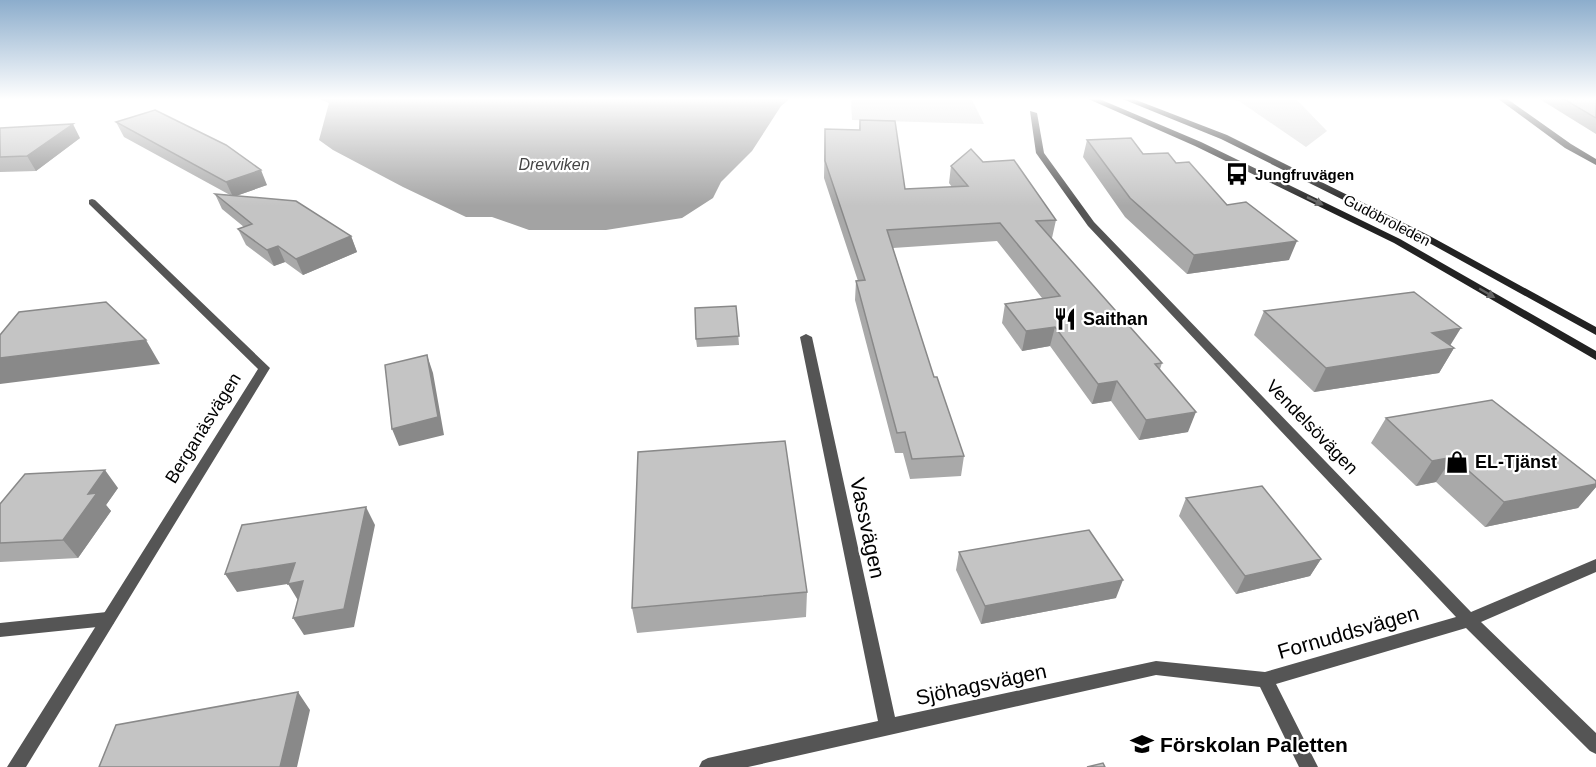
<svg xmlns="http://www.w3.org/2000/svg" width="1596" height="767" viewBox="0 0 1596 767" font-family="Arial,sans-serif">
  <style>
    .green { fill: #dcdcdc }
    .water { fill: #a3a3a3 }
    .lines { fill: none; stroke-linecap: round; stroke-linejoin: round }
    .service { fill: #555; fill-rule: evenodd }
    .minor { fill: #555; fill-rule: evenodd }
    .secondary { fill: #222; fill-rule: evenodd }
    .wall { fill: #a9a9a9 }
    .shaded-wall { fill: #898989 }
    .building { fill: #c4c4c4; stroke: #898989; stroke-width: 1.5 }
    .oneway { fill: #646464 }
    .labels { text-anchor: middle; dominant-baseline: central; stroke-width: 4.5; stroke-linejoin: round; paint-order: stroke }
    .far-poi-label { font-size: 15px; font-weight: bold; fill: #000; stroke: #fff; text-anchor: start }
    .far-street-label { font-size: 15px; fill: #000; stroke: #fff }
    .far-water-label { font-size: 16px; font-style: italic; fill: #444; stroke: #fff }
    .poi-label { font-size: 18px; font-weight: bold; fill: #000; stroke: #fff; text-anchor: start }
    .street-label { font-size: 18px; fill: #000; stroke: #fff }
    .near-street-label { font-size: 21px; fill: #000; stroke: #fff }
    .near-poi-label { font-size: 21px; font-weight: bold; fill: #000; stroke: #fff; text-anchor: start }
  </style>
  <rect width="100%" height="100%" fill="#fff"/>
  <path class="green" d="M851,98H971L984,124L852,120Z
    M1225,98H1295L1327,131L1306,147L1239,101Z"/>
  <path class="water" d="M317,98H791L781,106L752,151L721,182L713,198L682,218L606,230H529L492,217H466L403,187L333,150L319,140L329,103Z"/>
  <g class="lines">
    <path class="service" d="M107,612L113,614L115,619L113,624L107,626L0,637V623Z"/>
    <path class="minor" d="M1497,98H1506L1571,144L1596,159V165L1565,148Z
      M1030,111L1037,113L1044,153L1094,222L1471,612L1596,559V572L1481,622L1596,733V754L1590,751L1466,628L1276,684L1318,767H1299L1260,687L1156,675L748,767H699L702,761L708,758L878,721L800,337L806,334L812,337L895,717L1156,661L1265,672L1456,617L1088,226L1036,153Z
      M92,199L95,200L270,368L26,767H7L258,369L89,204V200Z"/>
    <path class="secondary" d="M1086,98H1097L1201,142L1400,239L1596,351V360L1394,243L1195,146Z
      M1120,98H1131L1227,135L1428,235L1596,327V335L1422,239L1221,139Z"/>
  </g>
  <path class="wall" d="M1538,98H1596V134Z
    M860,120L905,189L952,187L949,183L951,166L983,162L1056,220L1052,238H1051L1162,363L1160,369L1188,432L1139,440L1111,401L1092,404L1050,346L1022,351L1002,323L1005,304L1042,298L997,241L893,248L934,377L964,456L961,476L910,479L903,453H895L855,300L856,281H858L824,178L825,129L859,130Z
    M116,122L267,185L236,196L351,236L357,252L303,275L285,262L274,266L246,245L238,229L244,227L222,209L215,194L230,195L124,137Z
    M0,128L80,138L36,171L0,172Z
    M1087,140L1176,163L1227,205L1289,260L1187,274L1125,217L1083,157Z
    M736,306L739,345L697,347L696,339Z
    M1264,311L1450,346L1454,348L1439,373L1314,392L1254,335Z
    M1386,418L1596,481V487L1578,508L1485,527L1436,482L1416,486L1371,443Z
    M118,488L106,505L111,511L78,558L0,562V504Z
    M1186,498L1321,559L1310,576L1236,594L1179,516Z
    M959,552L1116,598L981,624L956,570Z
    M807,592L806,617L637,633L632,608Z"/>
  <path class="shaded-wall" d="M73,124L80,138L36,171L27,156Z
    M261,170L267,185L233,197L226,182Z
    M351,236L357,252L303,275L296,259Z
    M1297,241L1289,260L1187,274L1194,255Z
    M278,246L285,262L274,266L267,250Z
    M1055,327L1050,346L1022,351L1026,331Z
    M1461,328L1448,349L1454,348L1439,373L1314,392L1326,368L1432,333Z
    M146,340L160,364L0,384V358Z
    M427,355L433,373L444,435L399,446L392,429Z
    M1117,381L1111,401L1092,404L1098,384Z
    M1196,412L1188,432L1139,440L1146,420Z
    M1453,457L1436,482L1416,486L1432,461Z
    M105,470L118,488L106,505L111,511L78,558L63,540L88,494Z
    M1596,484V487L1578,508L1485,527L1504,502Z
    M366,507L375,525L354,627L304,635L293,618Z
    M1321,559L1310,576L1236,594L1245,576Z
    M295,563L306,581L299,602L288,584L294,583L237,592L225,574Z
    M1123,580L1116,598L981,624L985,606Z
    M298,692L310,710L297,767H280Z"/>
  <path class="building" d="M1562,98H1596V118Z
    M155,110L226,145L261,170L226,182L116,122Z
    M860,120L895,121L905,189L968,186L951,166L971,149L983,162L1014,160L1056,220L1036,221L1162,363L1155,364L1196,412L1146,420L1117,381L1098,384L1055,327L1026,331L1005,304L1060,296L1000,223L887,230L934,377H937L964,456L912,459L905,432L897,433L856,281L865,280L825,161V129L860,130Z
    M73,124L27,156L0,157V128Z
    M1131,138L1143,154L1168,153L1176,163L1189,162L1227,205L1246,202L1297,241L1194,255L1130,198L1087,140Z
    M215,194L296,201L351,236L296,259L278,246L267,250L238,229L252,224Z
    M1414,292L1461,328L1432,333L1454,348L1326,368L1264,311Z
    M106,302L146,340L0,358V335L19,312Z
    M736,306L739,336L696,339L695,308Z
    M427,355L438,417L392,429L385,365Z
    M1492,400L1596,481V484L1504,502L1453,457L1432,461L1386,418Z
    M785,441L807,592L632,608L638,452Z
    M105,470L88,494L97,493L63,540L0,543V504L25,474Z
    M1262,486L1321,559L1245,576L1186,498Z
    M366,507L344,609L293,618L303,581L288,584L295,563L225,574L242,525Z
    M1089,530L1123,580L985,606L959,552Z
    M298,692L280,767H99L116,725Z
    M1103,763L1105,767H1087Z"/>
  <defs><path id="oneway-solid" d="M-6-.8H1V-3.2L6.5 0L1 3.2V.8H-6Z" transform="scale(1.5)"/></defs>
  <g class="oneway">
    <use href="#oneway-solid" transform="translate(1315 201) rotate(26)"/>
    <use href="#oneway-solid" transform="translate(1487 293) rotate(30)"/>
  </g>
  <linearGradient id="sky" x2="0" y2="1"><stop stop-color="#8cadcc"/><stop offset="0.48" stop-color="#fff"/><stop offset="1" stop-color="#fff" stop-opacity="0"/></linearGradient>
  <rect width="1596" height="206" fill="url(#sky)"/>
  <defs>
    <g id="bus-bare" transform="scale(1.8)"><path d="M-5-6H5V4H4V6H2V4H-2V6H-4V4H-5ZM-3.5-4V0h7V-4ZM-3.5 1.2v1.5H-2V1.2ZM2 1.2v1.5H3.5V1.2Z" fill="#000" stroke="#fff" stroke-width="2.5" paint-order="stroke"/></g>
    <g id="restaurant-bare" transform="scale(1.8)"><path d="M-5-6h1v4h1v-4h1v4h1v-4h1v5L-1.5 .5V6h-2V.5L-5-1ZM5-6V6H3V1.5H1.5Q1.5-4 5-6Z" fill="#000" stroke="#fff" stroke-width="2.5" paint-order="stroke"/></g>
    <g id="shop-bare" transform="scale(1.8)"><path d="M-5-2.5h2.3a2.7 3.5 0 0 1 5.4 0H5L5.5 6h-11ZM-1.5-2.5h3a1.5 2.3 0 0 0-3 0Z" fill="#000" stroke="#fff" stroke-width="2.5" paint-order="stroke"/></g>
    <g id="school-bare" transform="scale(1.8)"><path d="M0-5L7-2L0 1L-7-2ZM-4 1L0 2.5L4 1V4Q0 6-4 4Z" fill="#000" stroke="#fff" stroke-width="2.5" paint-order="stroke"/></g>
  </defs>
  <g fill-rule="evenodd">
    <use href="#bus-bare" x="1237" y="174"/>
    <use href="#restaurant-bare" x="1065" y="319"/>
    <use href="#shop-bare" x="1457" y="462"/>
    <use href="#school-bare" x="1142" y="744"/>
  </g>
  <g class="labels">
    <g class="far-poi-label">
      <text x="1255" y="174">Jungfruvägen</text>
    </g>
    <g class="far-street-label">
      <text transform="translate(1387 220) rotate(27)">Gudöbroleden</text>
    </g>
    <g class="far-water-label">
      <text x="554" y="164">Drevviken</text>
    </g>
    <g class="poi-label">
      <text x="1083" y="319">Saithan</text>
      <text x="1475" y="462">EL-Tjänst</text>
    </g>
    <g class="street-label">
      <text transform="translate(1312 427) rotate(46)">Vendelsövägen</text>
      <text transform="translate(203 428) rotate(-58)">Berganäsvägen</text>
    </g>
    <g class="near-street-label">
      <text transform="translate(868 528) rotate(78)">Vassvägen</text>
      <text transform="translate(1348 632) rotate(-16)">Fornuddsvägen</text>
      <text transform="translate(981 684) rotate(-12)">Sjöhagsvägen</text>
    </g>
    <g class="near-poi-label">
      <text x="1160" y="744">Förskolan Paletten</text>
    </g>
  </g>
</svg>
